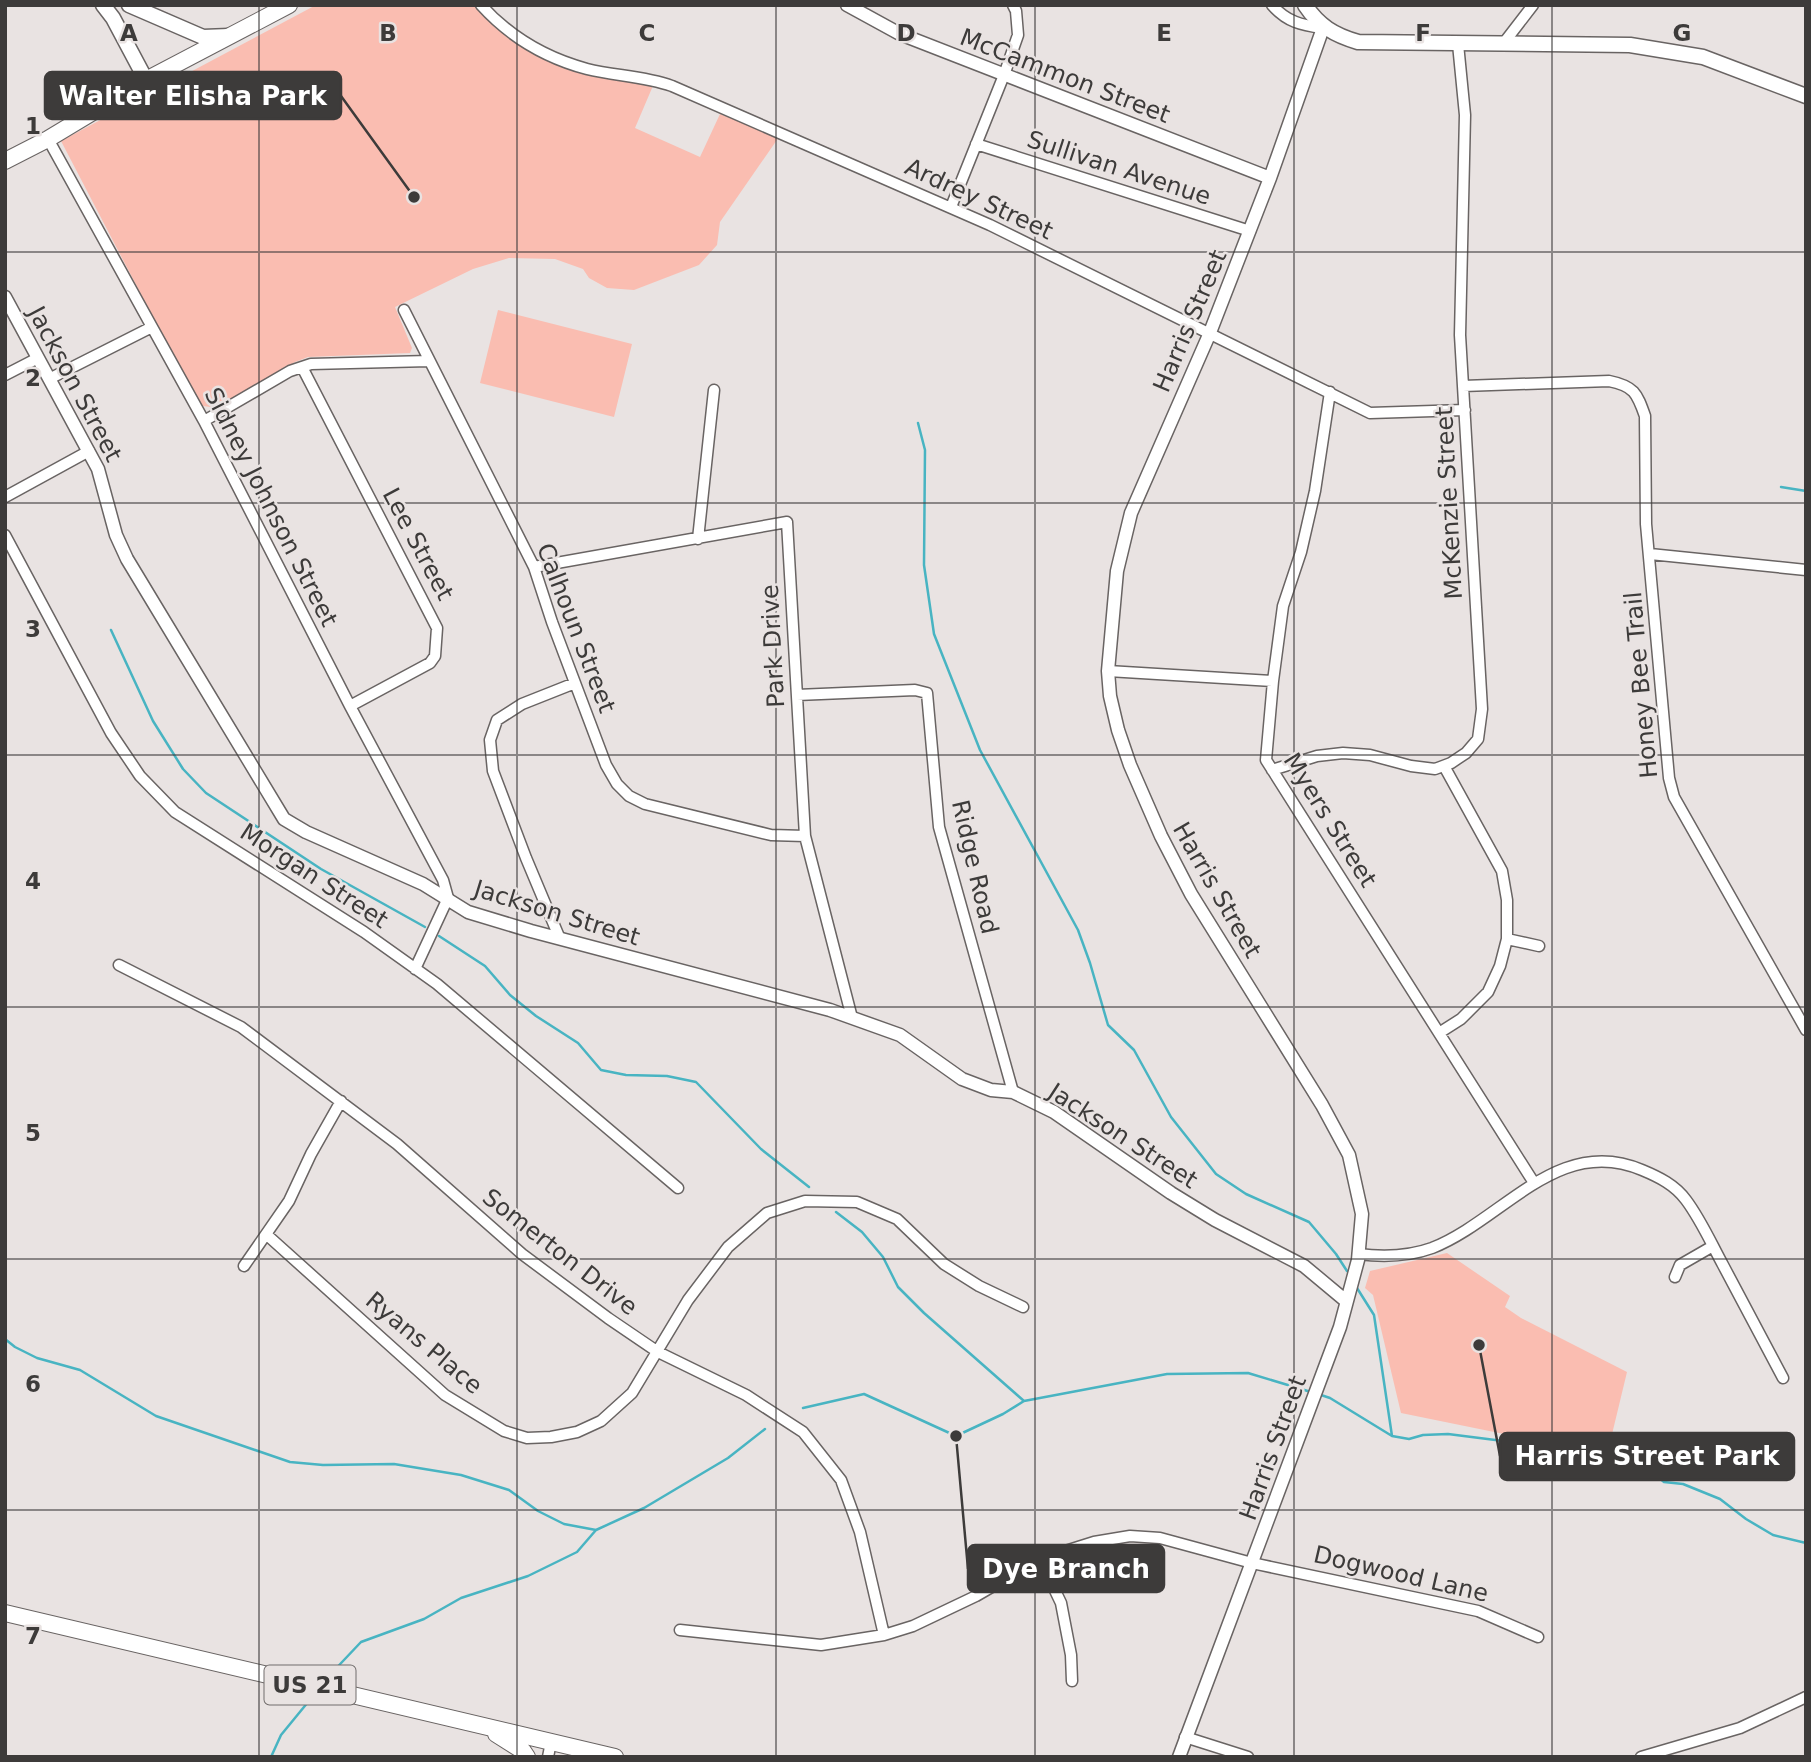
<svg xmlns="http://www.w3.org/2000/svg" width="1811" height="1762" viewBox="0 0 1811 1762" font-family="'DejaVu Sans',sans-serif">
  <style>
    .green { fill: #fabdb1 }
    .lines { fill: none; stroke-linecap: round; stroke-linejoin: round }
    .stream { stroke: #48b4c2; stroke-width: 2.5 }
    .minor-casing { stroke: #696463; stroke-width: 13 }
    .tertiary-casing { stroke: #696463; stroke-width: 15 }
    .secondary-casing { stroke: #696463; stroke-width: 17 }
    .primary-casing { stroke: #696463; stroke-width: 18 }
    .minor { stroke: #fff; stroke-width: 10 }
    .tertiary { stroke: #fff; stroke-width: 12 }
    .secondary { stroke: #fff; stroke-width: 14 }
    .primary { stroke: #fff; stroke-width: 16 }
    .grid { fill: none; stroke: #3d3b3a; stroke-width: 2; stroke-opacity: 0.55 }
    .labels { text-anchor: middle; dominant-baseline: central; stroke-width: 5; stroke-linejoin: round; paint-order: stroke }
    .shield { fill: #e9e3e2; stroke: #716d6c; stroke-width: 2 }
    .shield-label { font-size: 23px; font-weight: bold; fill: #3d3b3a }
    .street-label { font-size: 24px; fill: #3d3b3a; stroke: #e9e3e2 }
    .grid-label { font-size: 23px; text-anchor: middle; font-weight: bold; fill: #3d3b3a; stroke: #e9e3e2; stroke-width: 5; stroke-linejoin: round; paint-order: stroke }
    .leader { fill: none; stroke: #3d3b3a; stroke-width: 2.5 }
    .callout-dot { fill: #3d3b3a; stroke: #e9e3e2; stroke-width: 2.5 }
    .callout { fill: #3d3b3a; stroke: #3d3b3a; stroke-width: 2.5 }
    .callout-label { font-size: 26px; text-anchor: middle; font-weight: bold; fill: #fff }
  </style>
  <rect width="100%" height="100%" fill="#e9e3e2"/>
  <path class="green" d="M316,5H478L571,66L655,81L635,128L700,157L720,114L779,137L720,222L717,245L699,265L634,290L607,288L589,278L583,269L555,259L509,258L473,269L395,307L412,348L410,353L308,357L295,362L218,408L203,406L196,400L61,141Z
    M498,310L632,344L614,417L480,383Z
    M1447,1253L1510,1296L1505,1307L1521,1318L1627,1372L1607,1455L1401,1413L1373,1295L1365,1288L1370,1271Z"/>
  <g class="lines">
    <path class="stream" d="M918,423L925,450L924,565L934,634L980,750L1078,930L1090,963L1108,1025L1134,1050L1171,1117L1216,1174L1246,1194L1309,1222L1336,1254L1347,1271
      M1781,487L1806,491
      M111,630L153,721L183,769L206,793L321,869L425,927
      M439,936L485,966L510,995L536,1016L578,1043L601,1070L626,1075L667,1076L696,1082L761,1149L809,1187
      M836,1212L862,1232L883,1257L898,1287L924,1313L1024,1401
      M1357,1288L1374,1315L1392,1436
      M5,1339L15,1347L37,1358L80,1370L156,1416L290,1462L323,1465L394,1464L461,1475L509,1490L538,1511L564,1524L596,1530
      M1321,1395L1330,1398L1392,1436L1409,1439L1423,1435L1448,1434L1511,1442L1588,1444L1627,1451L1664,1482L1683,1484L1720,1499L1746,1519L1773,1535L1806,1543
      M803,1408L864,1394L956,1436L1003,1414L1024,1401L1167,1374L1248,1373L1311,1392
      M326,1679L361,1642L424,1619L461,1598L528,1576L577,1552L596,1530L644,1508L728,1458L765,1429
      M271,1757L281,1735L313,1696"/>
    <g class="minor-casing">
      <path id="minor" d="M481,5C509,36 546,58 587,69C615,76 644,76 672,86L990,225L1370,413L1465,410
        M1272,5C1287,22 1301,25 1323,28
        M1503,44L1533,5
        M48,139L204,421L350,706L443,880L448,898L415,969
        M976,144L1250,231
        M951,207L1004,75L1018,35L1016,11L1013,5
        M404,310L534,567L552,622L606,765L617,784L629,796L645,804L771,835L805,836
        M302,367L437,628L435,656L430,663L350,706
        M5,375L38,358
        M49,379L150,328
        M1463,386L1609,381C1634,386 1637,393 1645,416L1646,524L1669,778L1674,797L1806,1030
        M1330,392L1315,491L1301,552L1283,606L1273,681L1266,760L1534,1183
        M204,421L290,371L311,364L429,361
        M5,497L89,451
        M5,535L111,733L140,776L175,812L364,932L437,984L678,1188
        M698,539L714,390
        M1650,554L1806,570
        M534,567L787,522L805,836L852,1018
        M1108,671L1273,681
        M797,695L915,690L927,693L939,827L1013,1092
        M1272,770L1317,756L1343,753L1370,755L1411,766L1435,769L1451,763L1466,753L1478,739L1482,709L1460,335L1465,115L1458,44
        M560,939L526,858L493,771L490,740L497,720L522,704L575,683
        M1507,939L1539,946
        M119,965L241,1027L397,1144L522,1254L608,1318L658,1352L746,1395L803,1432L841,1480L860,1532L884,1635
        M1439,1033L1461,1019L1488,992L1500,966L1507,939V900L1502,871L1444,766
        M267,1235L445,1395L504,1431L527,1438L551,1437L577,1432L601,1421L632,1393L688,1300L728,1247L767,1213L805,1201L857,1202L897,1219L944,1264L979,1286L1023,1307
        M1358,1254C1382,1257 1410,1256 1432,1248C1503,1220 1558,1134 1642,1170C1659,1177 1675,1185 1686,1200C1701,1220 1711,1243 1723,1265C1743,1302 1763,1340 1783,1378
        M244,1266L289,1201L311,1154L341,1101
        M1675,1277L1680,1265L1713,1246
        M1040,1559L1061,1603L1071,1655L1072,1681
        M680,1630L821,1645L884,1635L913,1626L976,1596L1040,1559L1094,1542L1130,1536L1160,1538L1252,1563L1478,1611L1538,1637
        M1185,1737L1248,1757
        M548,1757L551,1742
        M1641,1757L1740,1728L1806,1697"/>
    </g>
    <g class="tertiary-casing">
      <path id="tertiary" d="M847,5L900,34L1270,178
        M5,297L98,469L116,535L127,559L284,819L306,832L423,884L468,912L531,931L830,1010L900,1035L962,1079L991,1090L1013,1092L1054,1112L1171,1193L1215,1220L1304,1266L1346,1301
        M1179,1757L1340,1327L1358,1260L1362,1214L1349,1155L1322,1105L1191,894L1161,836L1130,765L1118,730L1110,696L1108,671L1117,571L1131,513L1209,335L1270,178L1323,28"/>
    </g>
    <g class="secondary-casing">
      <path id="secondary" d="M103,5L113,18L146,80
        M129,5L203,37L229,36
        M1305,5C1319,26 1334,35 1358,42L1630,45L1703,57L1806,96"/>
    </g>
    <g class="primary-casing">
      <path id="primary" d="M5,161L48,139L146,80L289,5
        M5,1613L615,1757
        M496,1734L523,1751L527,1757"/>
    </g>
    <use href="#minor" class="minor"/>
    <use href="#tertiary" class="tertiary"/>
    <use href="#secondary" class="secondary"/>
    <use href="#primary" class="primary"/>
  </g>
  <path class="grid" d="M259,5V1757M517,5V1757M776,5V1757M1035,5V1757M1294,5V1757M1552,5V1757M5,252H1806M5,503H1806M5,755H1806M5,1007H1806M5,1259H1806M5,1510H1806"/>
  <g class="labels">
    <rect class="shield" x="264.5" y="1665.5" width="91" height="39" rx="5"/>
    <g class="shield-label">
      <text x="310" y="1685">US 21</text>
    </g>
    <g class="street-label">
      <text transform="translate(1065 76) rotate(21)">McCammon Street</text>
      <text transform="translate(1119 168) rotate(18)">Sullivan Avenue</text>
      <text transform="translate(979 199) rotate(25)">Ardrey Street</text>
      <text transform="translate(1190 321) rotate(-67)">Harris Street</text>
      <text transform="translate(75 384) rotate(62)">Jackson Street</text>
      <text transform="translate(1449 503) rotate(-93)">McKenzie Street</text>
      <text transform="translate(271 507) rotate(63)">Sidney Johnson Street</text>
      <text transform="translate(418 544) rotate(62)">Lee Street</text>
      <text transform="translate(576 628) rotate(69)">Calhoun Street</text>
      <text transform="translate(773 646) rotate(-93)">Park Drive</text>
      <text transform="translate(1641 685) rotate(-95)">Honey Bee Trail</text>
      <text transform="translate(1330 820) rotate(58)">Myers Street</text>
      <text transform="translate(975 867) rotate(77)">Ridge Road</text>
      <text transform="translate(314 876) rotate(33)">Morgan Street</text>
      <text transform="translate(1217 890) rotate(60)">Harris Street</text>
      <text transform="translate(557 913) rotate(17)">Jackson Street</text>
      <text transform="translate(1123 1136) rotate(33)">Jackson Street</text>
      <text transform="translate(560 1252) rotate(38)">Somerton Drive</text>
      <text transform="translate(424 1343) rotate(40)">Ryans Place</text>
      <text transform="translate(1273 1448) rotate(-70)">Harris Street</text>
      <text transform="translate(1401 1574) rotate(13)">Dogwood Lane</text>
    </g>
  </g>
  <g class="grid-label">
    <text x="129" y="41">A</text>
    <text x="388" y="41">B</text>
    <text x="647" y="41">C</text>
    <text x="906" y="41">D</text>
    <text x="1164" y="41">E</text>
    <text x="1423" y="41">F</text>
    <text x="1682" y="41">G</text>
    <text x="33" y="134">1</text>
    <text x="33" y="386">2</text>
    <text x="33" y="637">3</text>
    <text x="33" y="889">4</text>
    <text x="33" y="1141">5</text>
    <text x="33" y="1392">6</text>
    <text x="33" y="1644">7</text>
  </g>
  <path class="leader" d="M414 197L341 96M1479 1345L1500 1456M956 1436L968 1569"/>
  <g class="callout-dot">
    <circle cx="414" cy="197" r="7"/>
    <circle cx="1479" cy="1345" r="7"/>
    <circle cx="956" cy="1436" r="7"/>
  </g>
  <g class="callout">
    <rect x="45" y="72" width="296" height="47" rx="7"/>
    <rect x="1500" y="1433" width="294" height="47" rx="7"/>
    <rect x="968" y="1545" width="196" height="47" rx="7"/>
  </g>
  <g class="callout-label">
    <text x="193" y="105">Walter Elisha Park</text>
    <text x="1647" y="1465">Harris Street Park</text>
    <text x="1066" y="1578">Dye Branch</text>
  </g>
  <rect width="1811" height="1762" fill="none" stroke="#3d3b3a" stroke-width="14"/>
</svg>
